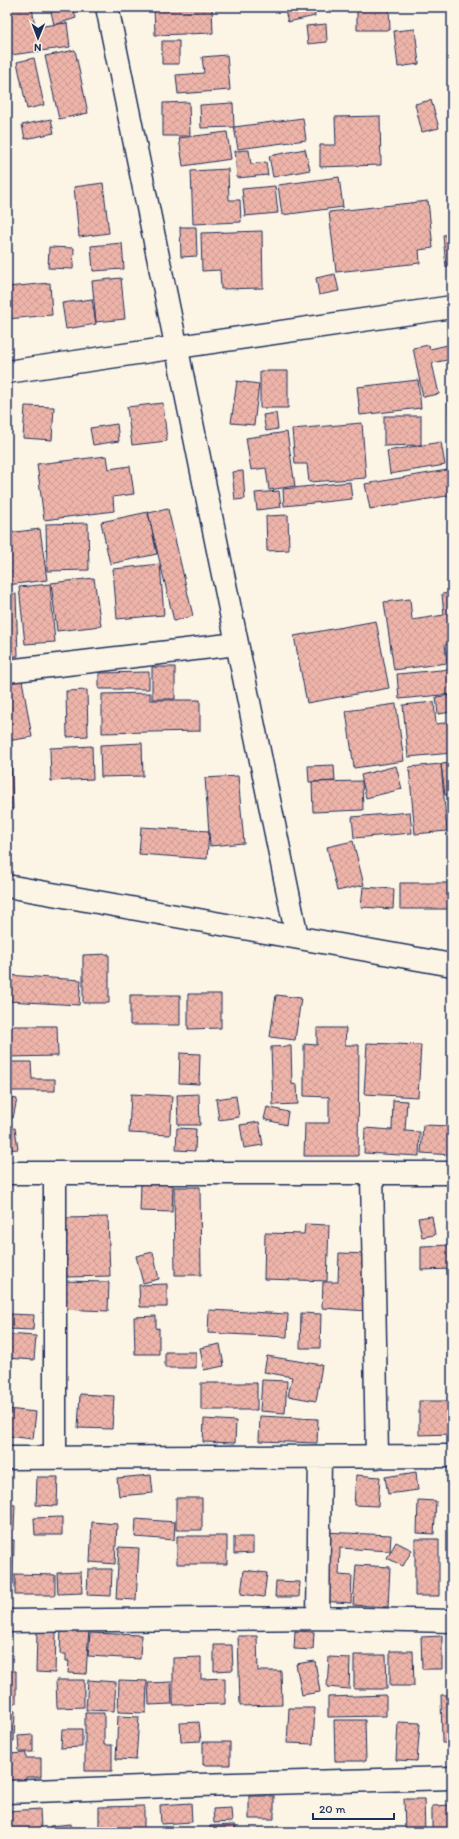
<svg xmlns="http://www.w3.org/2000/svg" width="459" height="1839" viewBox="0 0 459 1839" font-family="Itim,sans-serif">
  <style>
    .building { fill: url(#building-cross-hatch); stroke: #1b2f5e }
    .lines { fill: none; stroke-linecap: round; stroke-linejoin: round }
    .street-casing { stroke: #1b2f5e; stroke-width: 25 }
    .secondary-casing { stroke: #1b2f5e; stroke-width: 25 }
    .street { stroke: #fcf5e5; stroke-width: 22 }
    .secondary { stroke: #fcf5e5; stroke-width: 22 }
  </style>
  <defs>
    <pattern id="building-cross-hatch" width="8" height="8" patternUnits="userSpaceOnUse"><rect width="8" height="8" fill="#eeb4a9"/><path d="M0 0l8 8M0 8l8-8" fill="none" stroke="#cc9b94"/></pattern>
  </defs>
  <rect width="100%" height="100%" fill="#fcf5e5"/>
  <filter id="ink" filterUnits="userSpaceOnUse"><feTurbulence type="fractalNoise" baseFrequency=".025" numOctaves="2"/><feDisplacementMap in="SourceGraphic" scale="8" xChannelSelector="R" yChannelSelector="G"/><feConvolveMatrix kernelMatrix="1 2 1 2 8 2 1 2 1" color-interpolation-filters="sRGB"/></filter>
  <g filter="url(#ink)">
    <path class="building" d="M7,7H32L35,27L67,23L70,47L11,55L7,25Z
      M50,7H73L76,18L54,25Z
      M154,7H212L213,33L155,35Z
      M284,7H314L315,16L288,22Z
      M357,9H389L390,30H357Z
      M326,24L327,42L308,44L306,26Z
      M415,29L419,64L398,67L394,31Z
      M162,41H179V64H162Z
      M75,50L88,113L59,119L45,56Z
      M227,55L230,90L178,94L176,75L204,73L202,57Z
      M34,58L44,105L27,109L17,62Z
      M431,100L439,128L422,132L415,104Z
      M189,102L190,136H163V103Z
      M233,103L234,127L201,128L200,105Z
      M380,116L381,165L320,167V145H336L335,117Z
      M303,118L306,140L238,149L234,127Z
      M51,119L54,133L25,139L22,125Z
      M227,132L231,159L183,166L179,138Z
      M305,149L310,170L273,177L269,156Z
      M249,150L251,164L266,162L268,175L237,178L235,151Z
      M228,169L229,200H240L241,222L193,224L191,171Z
      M339,177L343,207L282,215L278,185Z
      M103,183L109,233L79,237L74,187Z
      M275,186L278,213L245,216L242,189Z
      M428,201L433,248L419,250L420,263L336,272L329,212Z
      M180,227H196L197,256L181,257Z
      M262,231L263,288L221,289L220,270L202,271L201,233Z
      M452,234V266L446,267L443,235Z
      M122,243L124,269L93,271L91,246Z
      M49,247L74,248L73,269L48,268Z
      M335,274L339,291L319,295L316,278Z
      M121,278L125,319L96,322L92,281Z
      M50,283L52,315L7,319V287Z
      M92,299L96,324L66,329L62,303Z
      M452,344V359L432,363L439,394L423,397L413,348L429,345L430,349Z
      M260,371H288V408H260Z
      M418,380L421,408L360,415L357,387Z
      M237,381L259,384L254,425L231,423Z
      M448,396H452V442H451Z
      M163,403L167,441L132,445L127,407Z
      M25,406L54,407L52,440L23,438Z
      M276,413L278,429L266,431L263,415Z
      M384,416H421V445L384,446Z
      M362,423L366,478L309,482L307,464H295L292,429Z
      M117,424L119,441L93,445L90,428Z
      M287,432L295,486L269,490L266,468L251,470L246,438Z
      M441,442L445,465L390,474L387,451Z
      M107,456L109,469L130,466L134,494L113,497L114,511L44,520L37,464Z
      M447,470L452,495L370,509L365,484Z
      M243,471L245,499L235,500L232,472Z
      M350,482L352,499L284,506L283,489Z
      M279,491L281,507L257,510L255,493Z
      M168,509L193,616L174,621L148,513Z
      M148,512L157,554L110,564L101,522Z
      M288,515L289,550L267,551L266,516Z
      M88,523L89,570L47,571L46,524Z
      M40,529L47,580L7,585V533Z
      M160,564L164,615L117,619L113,569Z
      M94,578L101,626L57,631L51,583Z
      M50,584L55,642L25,644L19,587Z
      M452,593V644L445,645L447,663L394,670L384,602L410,599L412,620L444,615L442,594Z
      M7,594H16L18,656L7,657Z
      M376,621L389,688L307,703L294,636Z
      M152,667H175V699H152Z
      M452,669V694L399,699L397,674Z
      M149,672V689H99V673Z
      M22,680L32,737L7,741V683Z
      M87,690L88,736L67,737L66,691Z
      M150,693V700H200V731L102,733V694Z
      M452,695V712L438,714L436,697Z
      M434,702L436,724L452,722V753L408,757L403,705Z
      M396,704L404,761L354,768L346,711Z
      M142,743L143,776L101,777L100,745Z
      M92,746L93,779L51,781L50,748Z
      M7,747H12V760H7Z
      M11,762L13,809H7V763Z
      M452,763V794L445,795L441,764Z
      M441,764L447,831L415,834L409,767Z
      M334,765L335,781L309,782L308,766Z
      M396,766L402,789L366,798L361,775Z
      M238,776L244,843L210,846L205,778Z
      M362,781L363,810L313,812L312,782Z
      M410,812L412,833L354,838L352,817Z
      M141,827L209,831L207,859L139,854Z
      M353,841L364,885L337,891L327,847Z
      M400,883H452V909H400Z
      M363,887L394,889L393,909L361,907Z
      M109,954V1003H83V955Z
      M7,975L81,980L79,1005L7,1001Z
      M188,994H221V1028L188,1029Z
      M130,995H180V1025H130Z
      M276,995L301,998L295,1040L270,1037Z
      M7,1026H57L58,1056L7,1057Z
      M317,1028H346L345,1045H359L358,1156H304L305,1123H329V1097L304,1096V1044L317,1045Z
      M367,1043L421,1045L418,1097L364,1094Z
      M291,1046L292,1084L297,1085L298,1104L273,1105L271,1047Z
      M180,1053L200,1054L199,1084L179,1083Z
      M7,1062H31L32,1079H55V1091H7Z
      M131,1094L172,1096L170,1135L129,1133Z
      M199,1094L200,1125H178L177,1095Z
      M236,1096L239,1117L219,1120L216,1099Z
      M7,1097L17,1099L13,1118L7,1116Z
      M393,1100L407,1101L405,1131L420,1132L419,1156L364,1153L365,1128L392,1130Z
      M267,1107L288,1112L286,1125L264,1119Z
      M259,1122L263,1145L244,1148L240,1125Z
      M423,1125L452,1126V1155L421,1153Z
      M15,1128L18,1149L7,1150V1129Z
      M177,1128L196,1129L195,1151L176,1150Z
      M141,1183L173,1185L172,1212L140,1211Z
      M174,1187H200L201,1275H175Z
      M432,1216L435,1235L422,1237L418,1218Z
      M108,1217L110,1276L67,1277L65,1218Z
      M305,1224L329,1225L327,1281L264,1279L265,1233L304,1234Z
      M452,1245V1269L421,1270V1246Z
      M153,1252L159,1279L143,1283L136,1256Z
      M339,1253L371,1254L368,1311L322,1308L323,1282H338Z
      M62,1281L109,1282L108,1311L61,1309Z
      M167,1284V1307H140L139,1285Z
      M209,1310L288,1314L287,1337L208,1333Z
      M301,1313L321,1314L320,1348H300Z
      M8,1314L34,1315L33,1330L7,1329Z
      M156,1316V1329L159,1328V1354H135L134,1317Z
      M7,1334L36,1336L34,1360L7,1358Z
      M220,1344L224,1366L204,1370L200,1348Z
      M165,1352H196V1368H165Z
      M267,1356L322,1365L316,1401L288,1396L292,1377L264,1372Z
      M262,1380L287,1381L285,1413L260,1411Z
      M201,1383H257V1410H201Z
      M80,1394L114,1396L112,1429L78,1428Z
      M419,1401H452V1434L419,1435Z
      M7,1409L36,1412L33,1439L7,1436Z
      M260,1416L318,1419L317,1443L259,1441Z
      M204,1419L236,1421L235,1443L203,1442Z
      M416,1472L418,1490L388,1494L385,1477Z
      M151,1475L153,1493L119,1496L117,1478Z
      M356,1475L380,1477L378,1506L354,1505Z
      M37,1477H58L57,1506L36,1505Z
      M176,1498H202V1530H176Z
      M418,1500L436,1501L434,1534L417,1533Z
      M7,1504L15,1505L14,1530H7Z
      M62,1517V1535H35L34,1518Z
      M136,1519L175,1522L174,1540L135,1537Z
      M92,1522L117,1524L115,1564L90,1562Z
      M323,1532L391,1535L390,1551L340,1548L339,1575L352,1576L351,1603L320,1601Z
      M177,1536H227V1564H177Z
      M234,1537H253V1553L234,1554Z
      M415,1539H439V1596H415Z
      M7,1540H14L13,1584H7Z
      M396,1542L412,1550L403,1566L387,1558Z
      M119,1547L139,1548L136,1600L116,1599Z
      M356,1565L390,1567L388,1607L353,1605Z
      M88,1569H112L111,1596L87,1595Z
      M244,1570L267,1573L264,1597L241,1594Z
      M81,1572L82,1593L58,1594L57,1573Z
      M15,1574L55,1575V1595H15Z
      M276,1581L300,1582L299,1597H275Z
      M61,1627L89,1628L86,1674L68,1673L69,1661H66V1654H60Z
      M295,1631L314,1632L313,1650L294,1649Z
      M37,1632H56L55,1673L36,1672Z
      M90,1633L141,1635L140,1659L88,1656Z
      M238,1636H257L258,1671H281L282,1705L240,1706Z
      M442,1636V1669H422L421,1637Z
      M214,1645H232L233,1670L214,1671Z
      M390,1651H413L414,1686H390Z
      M354,1655H386L387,1689H354Z
      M201,1657V1679L225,1678V1704L173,1705V1658Z
      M329,1657L350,1658L349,1689L327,1687Z
      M315,1661L320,1692L302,1695L296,1664Z
      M7,1671H16V1703H7Z
      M56,1680H84V1707L57,1708Z
      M88,1680L116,1682L114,1711L86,1710Z
      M119,1680L147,1681L146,1713L118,1712Z
      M171,1682L172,1704L149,1705L148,1683Z
      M386,1695V1716L328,1717V1697Z
      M441,1695H452V1743H442Z
      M289,1708H315L313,1744L287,1743Z
      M7,1710L15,1711L14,1741H7Z
      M85,1713H104V1745H112V1771H85Z
      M118,1716L139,1717L136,1760L116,1759Z
      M334,1720H365L366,1761H335Z
      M199,1722L201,1741L181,1742L180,1723Z
      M398,1722L420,1723L417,1761L396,1760Z
      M62,1729H82V1747L61,1748Z
      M33,1735V1752H19L18,1736Z
      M203,1742H230V1765H203Z
      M26,1753V1758H41V1777H26V1784H7V1754Z
      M249,1796H274V1819H249Z
      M404,1799H424L425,1832H405Z
      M191,1803L192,1822L161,1824L160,1805Z
      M452,1805V1832H432V1806Z
      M144,1806V1832H99V1807Z
      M231,1808L232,1822L214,1823L213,1809Z
      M40,1809L41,1828L7,1830V1811Z
      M71,1824L72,1832H50V1826Z
      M235,1825L236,1832H210V1826Z
      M263,1829V1832H245L244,1830Z"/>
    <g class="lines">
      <g class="street-casing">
        <path id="street" d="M107,7L297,937
          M7,372L452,307
          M7,671L237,644
          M7,1173H452
          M372,1173L377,1457
          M7,1458L452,1456
          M55,1458V1173
          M318,1618L320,1457
          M7,1621L318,1618L452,1621
          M7,1792L197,1785L452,1778"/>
      </g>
      <g class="secondary-casing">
        <path id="secondary" d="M7,886L452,965"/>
      </g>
      <use href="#street" class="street"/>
      <use href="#secondary" class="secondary"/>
    </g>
  </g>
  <rect width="459" height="1839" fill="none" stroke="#fcf5e5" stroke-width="24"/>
  <rect x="12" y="12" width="435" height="1815" fill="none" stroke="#1b2f5e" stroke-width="1.5" filter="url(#ink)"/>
  <g transform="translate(38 38) rotate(181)" stroke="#fcf5e5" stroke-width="3" paint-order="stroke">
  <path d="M0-3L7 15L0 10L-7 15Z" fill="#1b2f5e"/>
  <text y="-6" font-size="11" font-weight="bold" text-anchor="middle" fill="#1b2f5e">N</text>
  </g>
  <path d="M313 1813v6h81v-6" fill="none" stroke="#1b2f5e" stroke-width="2"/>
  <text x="319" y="1813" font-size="12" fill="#1b2f5e" stroke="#fcf5e5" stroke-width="3" paint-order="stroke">20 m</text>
</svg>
